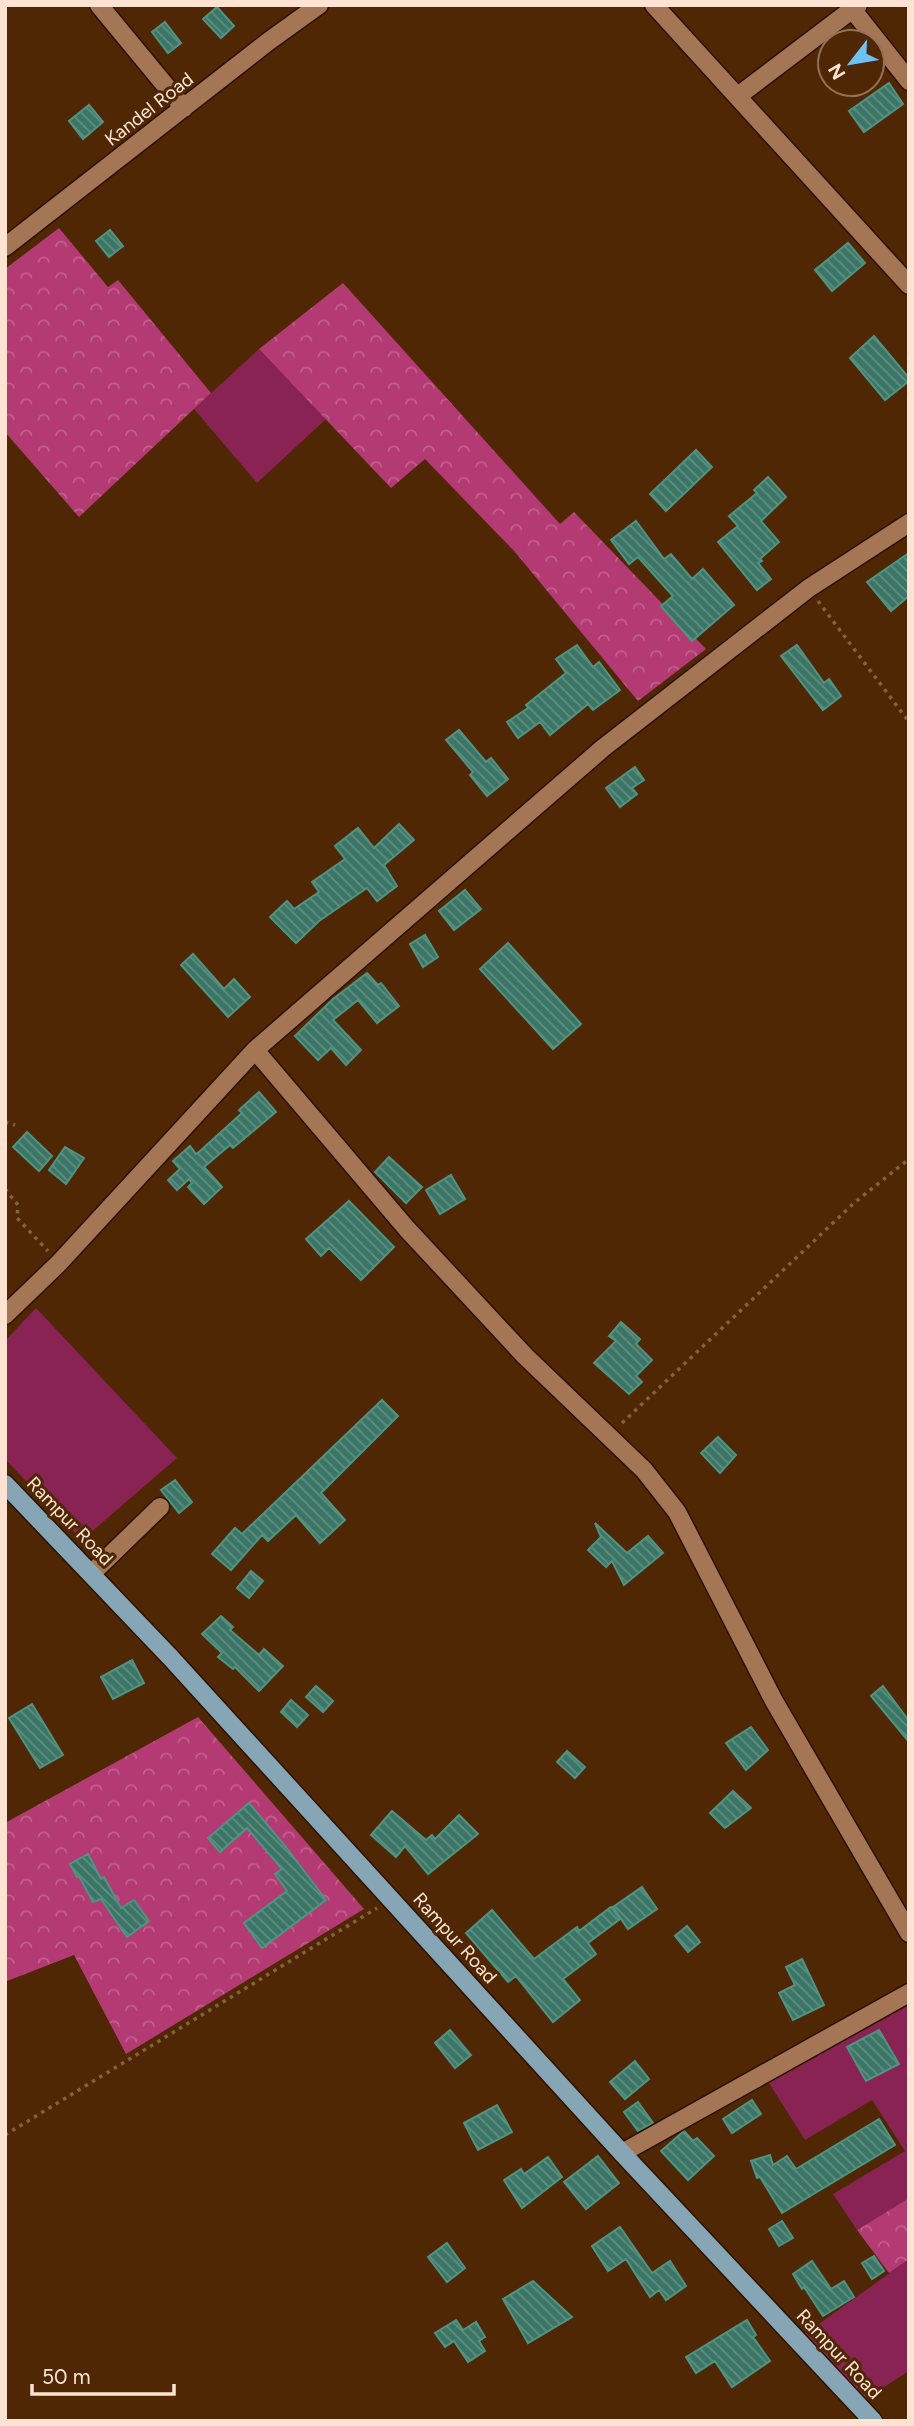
<svg xmlns="http://www.w3.org/2000/svg" width="914" height="2426" viewBox="0 0 914 2426" font-family="Figtree,sans-serif">
  <style>
    .grass { fill: #882354 }
    .forest { fill: url(#forest-crowns) }
    .building { fill: url(#building-back-hatch); stroke: #4f9483; stroke-width: 2 }
    .lines { fill: none; stroke-linecap: round; stroke-linejoin: round }
    .minor-casing { stroke: #2f1100; stroke-width: 21 }
    .major-casing { stroke: #2f1100; stroke-width: 21 }
    .path { stroke: #856143; stroke-width: 3.5; stroke-dasharray: 3.5 5; stroke-linecap: butt }
    .minor { stroke: #a57655; stroke-width: 18 }
    .major { stroke: #86a6b6; stroke-width: 18 }
    .labels { text-anchor: middle; dominant-baseline: central; stroke-width: 6; stroke-linejoin: round; paint-order: stroke }
    .street-label { font-size: 19px; fill: #fee3d2; stroke: #4f2704 }
  </style>
  <defs>
    <pattern id="forest-crowns" width="20" height="18" patternUnits="userSpaceOnUse" patternTransform="scale(1.75)"><rect width="20" height="18" fill="#b43a73"/><path d="M2 6a3 3 0 1 1 6 0M12 15a3 3 0 1 1 6 0" fill="none" stroke="#c3608c"/></pattern>
    <pattern id="building-back-hatch" width="6" height="6" patternUnits="userSpaceOnUse" patternTransform="scale(1.75)"><rect width="6" height="6" fill="#3a7566"/><path d="M-1 5l2 2M0 0l6 6M5-1l2 2" fill="none" stroke="#618f82"/></pattern>
  </defs>
  <rect width="100%" height="100%" fill="#4f2704"/>
  <path class="grass" d="M259,349L326,419L257,483L194,409Z
    M36,1308L177,1458L82,1540L5,1459V1341Z
    M909,2002V2198L857,2230L833,2194L905,2151L872,2100L805,2140L767,2080Z
    M909,2259V2371L865,2399L805,2334Z"/>
  <path class="forest" d="M59,228L108,287L118,280L211,393L79,517L5,432V269Z
    M343,283L560,524L574,512L706,649L638,701L515,552L425,459L391,488L259,349Z
    M198,1717L364,1909L126,2054L74,1955L7,1981L5,1979V1823Z
    M909,2198V2259L889,2273L857,2230Z"/>
  <path class="building" d="M217,7L234,26L221,38L203,19Z
    M165,22L181,43L168,53L152,32Z
    M889,83L903,104L864,132L849,111Z
    M89,105L103,122L83,139L69,121Z
    M110,230L123,246L109,257L96,241Z
    M848,243L865,263L832,291L815,270Z
    M874,336L909,378V381L885,400L850,358Z
    M696,450L712,467L666,511L650,494Z
    M768,477L786,497L761,521L779,542L760,559L762,561L758,563L771,579L757,590L718,542L738,526L729,516L757,493L754,490Z
    M636,521L664,559L671,554L692,579L703,569L734,605L692,641L661,606L673,596L638,557L629,564L611,540Z
    M909,553V596L891,611L867,582Z
    M577,645L593,667L599,662L620,690L593,710L588,704L550,735L540,722L518,738L507,722L528,708L526,705L566,673L556,659Z
    M797,645L824,683L829,679L841,696L823,710L781,656Z
    M459,730L486,762L491,758L508,779L487,796L470,775L473,772L446,740Z
    M635,767L644,780L632,788L637,794L620,807L606,788Z
    M399,824L414,840L384,865L397,886L377,901L367,888L319,921L296,943L270,917L287,901L294,909L319,892L312,882L345,859L335,846L358,828L374,848Z
    M465,890L481,909L454,930L439,911Z
    M425,935L438,957L423,967L410,944Z
    M508,943L581,1024L553,1049L480,969Z
    M193,954L224,989L234,979L250,997L228,1017L181,965Z
    M367,973L378,985L381,983L399,1006L377,1023L358,1000L333,1020L361,1050L346,1065L331,1048L318,1060L295,1036L333,999Z
    M259,1092L276,1112L233,1148L230,1145L204,1167L222,1187L204,1204L188,1187L192,1183L189,1179L177,1190L168,1180L180,1169L173,1161L190,1146L196,1154L200,1151L242,1113L239,1110Z
    M27,1132L52,1156L39,1171L13,1147Z
    M65,1147L84,1158L66,1184L49,1170Z
    M389,1157L422,1187L406,1203L375,1172Z
    M451,1175L465,1199L440,1214L426,1190Z
    M349,1201L394,1247L361,1280L329,1248L321,1256L306,1239Z
    M621,1322L640,1339L636,1344L652,1360L636,1376L642,1382L629,1394L594,1363L616,1341L609,1336Z
    M382,1400L398,1416L321,1493L345,1520L320,1543L296,1515L268,1541L262,1535L231,1570L212,1554L235,1528L242,1534Z
    M718,1437L736,1455L720,1473L701,1453Z
    M175,1480L192,1502L179,1513L161,1490Z
    M595,1523L627,1553L648,1536L663,1553L624,1585L612,1561L606,1567L588,1550L601,1537Z
    M251,1571L263,1581L249,1598L237,1588Z
    M221,1616L233,1627L230,1630L259,1655L264,1649L283,1666L259,1691L235,1667L233,1669L218,1657L222,1653L202,1634Z
    M132,1660L144,1683L113,1699L101,1677Z
    M316,1686L333,1701L323,1712L306,1697Z
    M883,1686L909,1721V1742L871,1696Z
    M291,1700L308,1715L297,1727L281,1712Z
    M32,1704L63,1755L40,1768L9,1718Z
    M751,1727L768,1750L746,1770L726,1743Z
    M567,1751L585,1767L575,1778L557,1762Z
    M733,1791L751,1808L725,1828L710,1813Z
    M249,1803L286,1847L326,1900L262,1948L244,1923L287,1891L275,1874L282,1869L247,1828L220,1852L208,1838Z
    M392,1811L426,1840L432,1835L435,1839L459,1815L478,1834L428,1874L405,1846L396,1857L371,1835Z
    M88,1854L101,1879L104,1877L121,1908L134,1900L149,1921L127,1937L101,1899L93,1902L79,1876L77,1877L70,1864Z
    M642,1887L657,1909L628,1929L613,1907Z
    M611,1907L620,1919L588,1943L596,1954L563,1979L580,2000L553,2022L516,1976L508,1982L466,1933L492,1910L534,1959L577,1927L579,1931Z
    M687,1926L700,1942L688,1952L675,1936Z
    M802,1959L824,2005L793,2020L779,1993L795,1985L786,1967Z
    M450,2030L471,2055L455,2068L435,2043Z
    M879,2030L899,2064L866,2081L847,2047Z
    M635,2061L649,2079L625,2099L610,2082Z
    M752,2100L761,2114L732,2133L723,2119Z
    M638,2102L653,2123L638,2131L624,2112Z
    M497,2105L512,2132L478,2150L464,2123Z
    M879,2119L895,2145L782,2213L760,2177L757,2178L751,2161L770,2155L773,2165L787,2156L796,2169Z
    M684,2131L693,2141L697,2138L714,2156L688,2180L661,2151Z
    M598,2156L619,2183L586,2209L564,2182Z
    M548,2157L562,2177L522,2208L504,2180L521,2169L524,2174Z
    M782,2221L793,2238L779,2246L769,2229Z
    M620,2227L652,2273L670,2261L686,2286L666,2300L659,2290L650,2297L626,2259L608,2271L592,2246Z
    M447,2243L465,2268L447,2282L428,2257Z
    M874,2256L884,2271L872,2279L862,2263Z
    M812,2261L831,2289L844,2281L854,2297L823,2316L804,2287L802,2289L793,2274Z
    M533,2281L572,2317L528,2343L503,2299Z
    M456,2320L463,2330L476,2322L485,2337L479,2341L485,2351L468,2362L454,2341L445,2347L435,2333Z
    M747,2320L756,2335L753,2337L770,2361L732,2387L715,2361L696,2373L686,2357Z"/>
  <g class="lines">
    <g class="minor-casing">
      <path id="minor" d="M99,5L184,108
        M654,5L909,285
        M852,9L909,81
        M738,96L858,5
        M5,247L269,41L319,5
        M255,1050L407,1229L525,1356L644,1470L677,1512L774,1701L909,1933
        M5,1315L59,1263L255,1050L603,748L809,588L909,523
        M92,1573L160,1507
        M622,2153L909,1993"/>
    </g>
    <g class="major-casing">
      <path id="major" d="M5,1484L171,1658L622,2153L873,2421"/>
    </g>
    <path class="path" d="M818,601L909,722
      M5,1122L15,1125
      M5,1189L18,1205L17,1218L48,1251
      M622,1423L854,1203L909,1159
      M5,2135L377,1908"/>
    <use href="#minor" class="minor"/>
    <use href="#major" class="major"/>
  </g>
  <g class="labels">
    <g class="street-label">
      <text transform="translate(149 109) rotate(-38)">Kandel Road</text>
      <text transform="translate(70 1521) rotate(46)">Rampur Road</text>
      <text transform="translate(455 1938) rotate(48)">Rampur Road</text>
      <text transform="translate(839 2354) rotate(47)">Rampur Road</text>
    </g>
  </g>
  <rect width="914" height="2426" fill="none" stroke="#fee3d2" stroke-width="14"/>
  <g transform="translate(851 63) rotate(239)"><circle r="33" fill="#4f2704" stroke="#957256" stroke-width="2"/>
  <path d="M0-5L12 26L0 18L-12 26Z" fill="#6dc2f3"/>
  <text y="-10" font-size="19" font-weight="bold" text-anchor="middle" fill="#fee3d2">N</text>
  </g>
  <path d="M32 2384v10h142v-10" fill="none" stroke="#fee3d2" stroke-width="3.5"/>
  <text x="42" y="2384" font-size="21" fill="#fee3d2" stroke="#4f2704" stroke-width="5" paint-order="stroke">50 m</text>
</svg>
